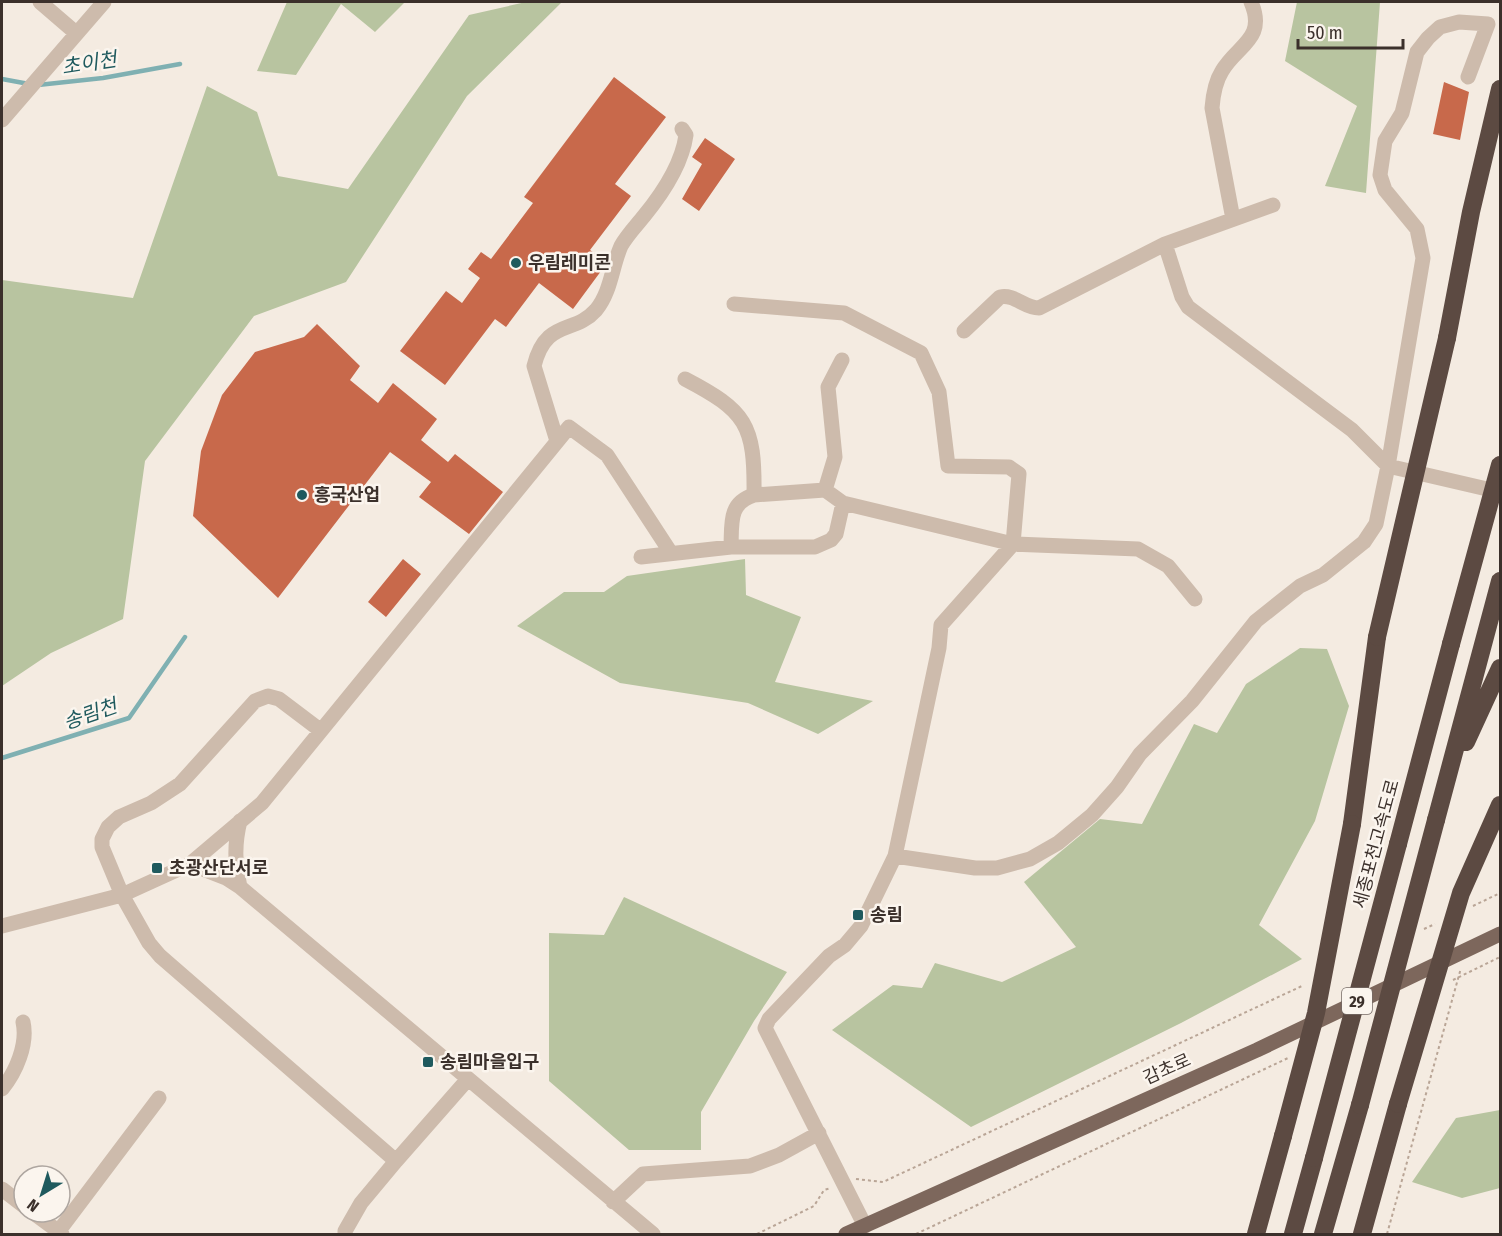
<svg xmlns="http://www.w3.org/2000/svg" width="1502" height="1236" viewBox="0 0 1502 1236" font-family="'Fira Sans Condensed','Noto Sans KR',sans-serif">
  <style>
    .green { fill: #b8c4a0 }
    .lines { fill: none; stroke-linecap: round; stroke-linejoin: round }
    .stream { stroke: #7fb0b2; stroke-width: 4.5 }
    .building { fill: #c8694b }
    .path { stroke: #b9a596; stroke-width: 2; stroke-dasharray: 3 3; stroke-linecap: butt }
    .minor { stroke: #cdbbac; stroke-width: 15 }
    .major { stroke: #7d675c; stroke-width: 15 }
    .highway { stroke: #5c4a42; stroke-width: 18 }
    .highway-bridge { stroke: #5c4a42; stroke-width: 18 }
    .poi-dot { fill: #1f5a5e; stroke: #fbf5ee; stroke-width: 2 }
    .labels { text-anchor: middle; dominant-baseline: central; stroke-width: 5; stroke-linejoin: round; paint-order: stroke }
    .shield { fill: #fbf5ee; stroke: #756b66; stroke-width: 1.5 }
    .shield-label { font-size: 16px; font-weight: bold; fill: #3b302b }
    .poi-label { font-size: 18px; font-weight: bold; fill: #3b302b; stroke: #fbf5ee; text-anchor: start }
    .street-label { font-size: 18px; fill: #3b302b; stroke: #fbf5ee }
    .water-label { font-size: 20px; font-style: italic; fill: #1f5a5e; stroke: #fbf5ee }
  </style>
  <rect width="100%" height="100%" fill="#f4ebe1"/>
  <path class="green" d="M287,2H405L375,32L341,4L296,75L257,71Z
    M526,2H562L467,96L346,282L254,316L145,461L123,619L51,653L2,686V280L133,298L207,86L257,112L278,176L348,189L469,15Z
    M1297,2H1380L1366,193L1325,186L1357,106L1285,61Z
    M745,559L746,595L801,617L775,682L873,701L818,734L748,703L620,683L517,626L564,592H604L627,576Z
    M1300,648L1327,649L1349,706L1315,821L1259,925L1302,959L1181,1023L971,1127L832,1030L893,985L922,988L935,963L1002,982L1076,947L1024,882L1100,819L1142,824L1194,724L1217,733L1246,684Z
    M624,897L787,972L754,1021L701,1112V1150H629L549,1081V933L604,935Z
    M1500,1110V1188L1462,1198L1412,1182L1456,1118Z"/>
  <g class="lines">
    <path class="stream" d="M2,79L29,84
      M38,85L103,78L180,64
      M2,758L129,718L185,637"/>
  </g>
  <path class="building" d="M614,77L666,117L615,184L631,196L590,250L605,261L604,267L573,309L539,283L506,327L495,319L445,385L400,351L446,291L462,303L480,278L468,269L481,252L491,259L533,203L524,197Z
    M1444,82L1469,92L1460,140L1433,134Z
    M705,138L735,159L699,211L682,199L702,164L692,157Z
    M317,324L360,366L350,380L378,403L393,383L437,419L421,440L448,462L455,454L503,492L469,534L419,497L431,482L390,452L278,598L193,516L201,451L222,395L255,352L304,337Z
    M403,559L421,574L386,617L368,602Z"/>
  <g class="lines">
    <path class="path" d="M1473,906L1500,893
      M1424,929L1435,924
      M1453,980L1500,957
      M856,1179L883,1182L1304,985
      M757,1234L814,1206L824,1190L831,1188
      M916,1234L1288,1058
      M1387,1234L1461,968"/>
    <path class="minor" d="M40,2L76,33
      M2,120L104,2
      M1233,219L1212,108C1213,95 1215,82 1222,71C1237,45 1267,39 1251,2
      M1165,244L1273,205
      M734,304L844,313L921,353L939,392L948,466L1009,467L1019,474L1013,544L941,625L939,648L895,856
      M964,331L1000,297C1015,294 1024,308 1039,308L1165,244L1182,297L1188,307L1352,430L1388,466
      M842,360L828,387L835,457L825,490L843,503L1013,544L1138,549L1168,566L1195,599
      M685,379C746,411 755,424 754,495C728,503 732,524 731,547
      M557,441L534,366C546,318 574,335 596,310C611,292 612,266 621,246C627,235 636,226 644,216C662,194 682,164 686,135L682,129
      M1388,466L1423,258L1417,229L1385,190L1380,175L1385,141L1402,113L1417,52L1428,38L1440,27L1459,22L1488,24L1468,77
      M754,495L825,490
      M641,557L731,547H815L831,540L836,534L843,503
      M320,730L279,699L268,696L255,701L180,784L151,803L119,817L108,827L102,839V847L122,895L149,943L160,956L396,1161L468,1079
      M240,821C234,845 235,863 240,887
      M190,864L226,878L240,887L653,1234
      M2,926L122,895L190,864L262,803L569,427L607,455L671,553
      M2,1089C16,1072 28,1044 23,1022
      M2,1189L24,1206
      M613,1202L643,1174L750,1166L779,1155L819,1133
      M32,1212L62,1234
      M865,1226L765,1028L769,1019L829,956L845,945L861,926L895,856L975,868H997L1030,859L1058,843L1092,815L1117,787L1140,754L1192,701L1256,621L1300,586L1323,575L1364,542L1376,524L1388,466L1500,492
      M58,1232L159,1098
      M345,1234V1231L361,1203L396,1161"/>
    <path class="major" d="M846,1234L1257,1050L1500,934"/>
    <path class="highway" d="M1447,338L1471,212L1500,89
      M1466,742L1500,668
      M1436,820L1500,581
      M1352,824L1377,637
      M1398,844L1451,644
      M1256,1234L1283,1136
      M1293,1234L1314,1158
      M1323,1234L1360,1105
      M1362,1234L1398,1104"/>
    <path class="highway-bridge" d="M1377,637L1447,338
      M1451,644L1500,465
      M1398,1104L1461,893L1500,805
      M1360,1105L1436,820
      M1283,1136L1316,1013L1352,824
      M1314,1158L1398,844"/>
  </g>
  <g class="poi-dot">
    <circle cx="516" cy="263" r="6"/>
    <circle cx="302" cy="495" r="6"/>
    <rect x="151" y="862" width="12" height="12" rx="3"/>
    <rect x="852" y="909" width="12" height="12" rx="3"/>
    <rect x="422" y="1056" width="12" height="12" rx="3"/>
  </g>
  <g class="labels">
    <rect class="shield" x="1342" y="988" width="30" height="26" rx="4.5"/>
    <g class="shield-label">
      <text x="1357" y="1001">29</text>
    </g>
    <g class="poi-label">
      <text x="528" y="263">우림레미콘</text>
      <text x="314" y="495">흥국산업</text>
      <text x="169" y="868">초광산단서로</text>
      <text x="870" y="915">송림</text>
      <text x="440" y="1062">송림마을입구</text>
    </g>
    <g class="street-label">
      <text transform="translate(1376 844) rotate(-75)">세종포천고속도로</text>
      <text transform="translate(1167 1069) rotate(-24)">감초로</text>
    </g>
    <g class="water-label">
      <text transform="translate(89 63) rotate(-9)">초이천</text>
      <text transform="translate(90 714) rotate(-19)">송림천</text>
    </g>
  </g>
  <rect width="1502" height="1236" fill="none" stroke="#3b302b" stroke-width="6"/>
  <g transform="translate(42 1194) rotate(218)"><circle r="28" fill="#fbf5ee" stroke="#aea6a0" stroke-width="1.5"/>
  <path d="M0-4.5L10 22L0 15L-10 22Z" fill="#1f5a5e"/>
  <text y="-9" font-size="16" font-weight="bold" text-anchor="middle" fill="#3b302b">N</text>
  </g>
  <path d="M1298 39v9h105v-9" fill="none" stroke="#3b302b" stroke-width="3"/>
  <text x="1307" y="39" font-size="18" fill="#3b302b" stroke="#fbf5ee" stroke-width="4.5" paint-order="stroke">50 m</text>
</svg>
